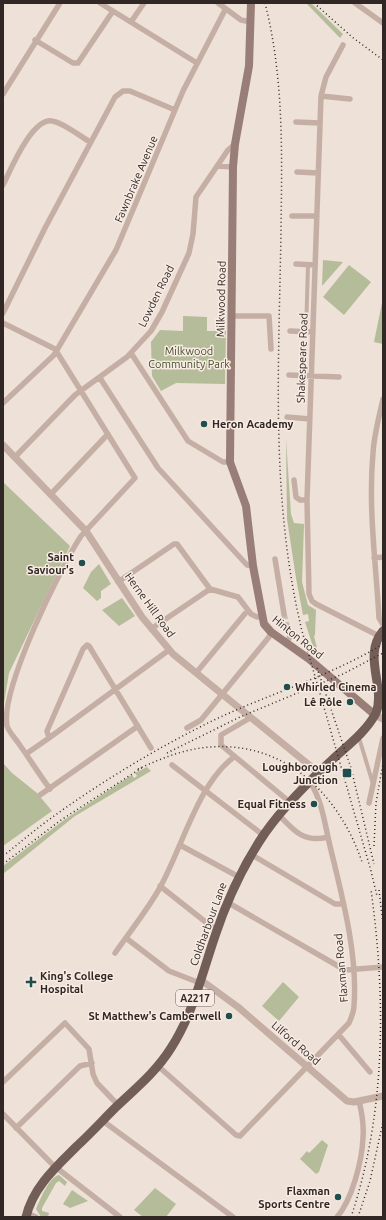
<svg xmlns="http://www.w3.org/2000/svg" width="386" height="1220" viewBox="0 0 386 1220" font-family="Ubuntu,sans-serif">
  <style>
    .green { fill: #b5bc99 }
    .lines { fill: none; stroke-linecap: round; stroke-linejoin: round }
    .minor-tunnel { stroke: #c8bcb3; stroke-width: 5.5; stroke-dasharray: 5.5 3; stroke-linecap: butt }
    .pedestrian { stroke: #c5afa5; stroke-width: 4 }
    .minor { stroke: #c5afa5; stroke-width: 5.5 }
    .tertiary { stroke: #c5afa5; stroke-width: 7 }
    .secondary { stroke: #987e76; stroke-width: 8 }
    .primary { stroke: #725d57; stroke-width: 9 }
    .rail { stroke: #312825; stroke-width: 1.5; stroke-dasharray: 1 3; stroke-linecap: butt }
    .poi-dot { fill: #1f4f4c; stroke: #f7ebe3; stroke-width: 1.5 }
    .labels { text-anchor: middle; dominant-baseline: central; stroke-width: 3; stroke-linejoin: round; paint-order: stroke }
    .shield { fill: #f7ebe3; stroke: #6c625e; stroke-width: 1 }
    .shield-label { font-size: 10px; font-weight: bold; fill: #312825 }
    .street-label { font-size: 11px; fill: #312825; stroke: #f7ebe3 }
    .park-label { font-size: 11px; fill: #454e2b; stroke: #f7ebe3 }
    .poi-label { font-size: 11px; font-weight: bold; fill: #312825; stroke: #f7ebe3; text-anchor: end }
  </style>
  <rect width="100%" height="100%" fill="#eee1d7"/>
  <path class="green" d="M306,3H311L343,34L340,38Z
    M323,260L343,262L322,286Z
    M349,265L371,282L344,315L323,297Z
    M383,298V344L374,342Z
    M183,316L207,317V331H226L225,384L176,383L161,391L152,376L151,342L160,330L183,331Z
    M286,439L291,514L294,523L304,524L302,582L308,605L316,610L315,635L314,636L320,660L317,659L305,622L309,621L308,614L303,615L296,578L287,519Z
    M3,482L70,546L9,673L3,709Z
    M99,564L111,584L101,591V598L97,601L83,588L91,572Z
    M122,598L135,616L119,626L102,610Z
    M3,763L12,773L37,793L52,811L3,846Z
    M147,767L151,771L75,816L3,874V866L64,820L124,780L132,775L134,778L137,776L135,773Z
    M283,982L299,997L279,1021L262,1006Z
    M322,1140L328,1145L319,1172L316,1174L300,1159L307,1151L309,1153Z
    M59,1175L67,1182L65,1186L59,1181L56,1183L42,1208V1211L49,1213L48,1217H41L36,1209C40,1200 49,1177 59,1175Z
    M155,1188L176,1204L166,1217H143L134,1210Z
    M72,1190L88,1201L70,1208L63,1204Z"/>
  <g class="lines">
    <path class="minor-tunnel" d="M284,614L287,626"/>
    <path class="pedestrian" d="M306,332L308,265
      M357,737L360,741L373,784"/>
    <path class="minor" d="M100,3L197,63
      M218,3L241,20L251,22
      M355,3L383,23
      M131,22L144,3
      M35,40L73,63H78L113,11
      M343,45L326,77L321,96L307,500L309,594L312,601L316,604L379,636
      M3,94L60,3
      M321,96L350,99
      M296,122L320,123
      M218,166L233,167
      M297,172L318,173
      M3,185C11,169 32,118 52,121C62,122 80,136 90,142
      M292,216H317
      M296,264L315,265
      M3,313L45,228L115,97L123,91H130L175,110
      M232,316H269L271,349
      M3,323L55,349L135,478L81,536C60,568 0,690 7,726C9,732 15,738 19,744C29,758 39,774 50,789
      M290,331L313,332
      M131,353L188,441L223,462H230
      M289,375L339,377
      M100,378L158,468L247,565L253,566
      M383,399C379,417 374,435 373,453C368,509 376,563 379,618L383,625
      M3,403L54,355L116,250L183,91L225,10
      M287,417L310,419
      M15,457L75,395L127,357L151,331L162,312L189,253L193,234L196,197L228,150L235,144
      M294,480L296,497L300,500H307
      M51,494L108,434
      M374,558L383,557
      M275,559L284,614
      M118,582L174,544H177L210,589L238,597L251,614L257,617H261
      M151,629L210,589
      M287,642L292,633L287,626
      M196,673L248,610
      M250,718L221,735V745L291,803
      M187,728L201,720L269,637L271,632
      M49,738L169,650
      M26,754L49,738L47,731L83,649L87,645L89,646L151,748
      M172,765L263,835
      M40,795L138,726
      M369,803L383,738
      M280,816C295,832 305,843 328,837
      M180,845L239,877
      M252,855L335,904H343
      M160,886L217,931
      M227,902L345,970L383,967
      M126,938L169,971L200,983
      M115,953C129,933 145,913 158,891C181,852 197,784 234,757
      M338,1034L370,1072
      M158,1066L236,1135L240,1136L349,1023C351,1018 354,1012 354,1006C358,954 342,896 330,846C325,825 322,800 310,782
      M3,1082L65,1023L89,1049L93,1074L97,1083L118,1105
      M3,1114L53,1165L120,1217
      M103,1121L233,1217
      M16,1128L80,1066L92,1063
      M27,1213L36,1217
      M337,1217C352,1200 362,1161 363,1138C364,1125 362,1113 359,1101"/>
    <path class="tertiary" d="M3,445L86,531L142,617L173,654L319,773
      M375,715L383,719
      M201,980L238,1007L347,1101L354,1102L383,1096"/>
    <path class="secondary" d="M251,3L249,66L235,144L233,167L230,462L246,506L253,566L264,624L271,632L309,659L375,715"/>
    <path class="primary" d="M26,1217C33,1187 56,1167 77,1146C90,1134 102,1121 115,1108C135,1089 156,1072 171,1048C193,1014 202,974 215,936C226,903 240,872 259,842C278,812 306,784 332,760C347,746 366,732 376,713C386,687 362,656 383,631"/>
    <path class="rail" d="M265,3C284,78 282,154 281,230C279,365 270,499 302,631L371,871L377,896
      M314,3L352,37L383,60
      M317,668L351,768L374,864
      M167,753L240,717L343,674L383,653
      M138,769C158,760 179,751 201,748C280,737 338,791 362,862
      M374,846L376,803L383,763
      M3,856C17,845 30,834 43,824C96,785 153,750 212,721C268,694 329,677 383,644
      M3,864L61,820L143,767
      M379,890L383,924
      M351,1217C386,1113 386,998 371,890
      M358,1217L370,1181L383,1122"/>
  </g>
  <g class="poi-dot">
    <circle cx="204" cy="424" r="4"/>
    <circle cx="82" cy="563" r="4"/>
    <circle cx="287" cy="687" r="4"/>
    <circle cx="350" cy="702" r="4"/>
    <rect x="342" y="768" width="10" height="10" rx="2"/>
    <circle cx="314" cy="804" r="4"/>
    <path d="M29 976h4v4h4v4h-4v4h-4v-4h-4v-4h4z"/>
    <circle cx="229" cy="1016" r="4"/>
    <circle cx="338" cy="1197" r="4"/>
  </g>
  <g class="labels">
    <rect class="shield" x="176" y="990" width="38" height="16" rx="3"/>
    <g class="shield-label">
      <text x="195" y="998">A2217</text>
    </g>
    <g class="street-label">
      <text transform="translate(136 179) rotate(-67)">Fawnbrake Avenue</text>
      <text transform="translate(156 296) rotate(-64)">Lowden Road</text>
      <text transform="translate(221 299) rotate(-89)">Milkwood Road</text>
      <text transform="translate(302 358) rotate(-88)">Shakespeare Road</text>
      <text transform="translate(150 605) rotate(54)">Herne Hill Road</text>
      <text transform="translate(298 637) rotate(39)">Hinton Road</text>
      <text transform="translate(208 924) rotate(-70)">Coldharbour Lane</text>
      <text transform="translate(341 968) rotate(-95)">Flaxman Road</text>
      <text transform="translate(296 1043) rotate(41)">Lilford Road</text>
    </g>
    <g class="park-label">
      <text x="189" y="351">Milkwood<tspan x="189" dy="13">Community Park</tspan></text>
    </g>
    <g class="poi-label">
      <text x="212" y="424" text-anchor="start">Heron Academy</text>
      <text x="74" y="557">Saint<tspan x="74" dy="13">Saviour's</tspan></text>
      <text x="295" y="687" text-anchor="start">Whirled Cinema</text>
      <text x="342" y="702">Lê Pôle</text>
      <text x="338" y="767">Loughborough<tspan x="338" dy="13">Junction</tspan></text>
      <text x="306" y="804">Equal Fitness</text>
      <text x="40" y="976" text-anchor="start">King's College<tspan x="40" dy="13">Hospital</tspan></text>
      <text x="221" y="1016">St Matthew's Camberwell</text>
      <text x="330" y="1191">Flaxman<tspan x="330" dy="13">Sports Centre</tspan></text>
    </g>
  </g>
  <rect width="386" height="1220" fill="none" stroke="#312825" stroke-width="8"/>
</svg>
